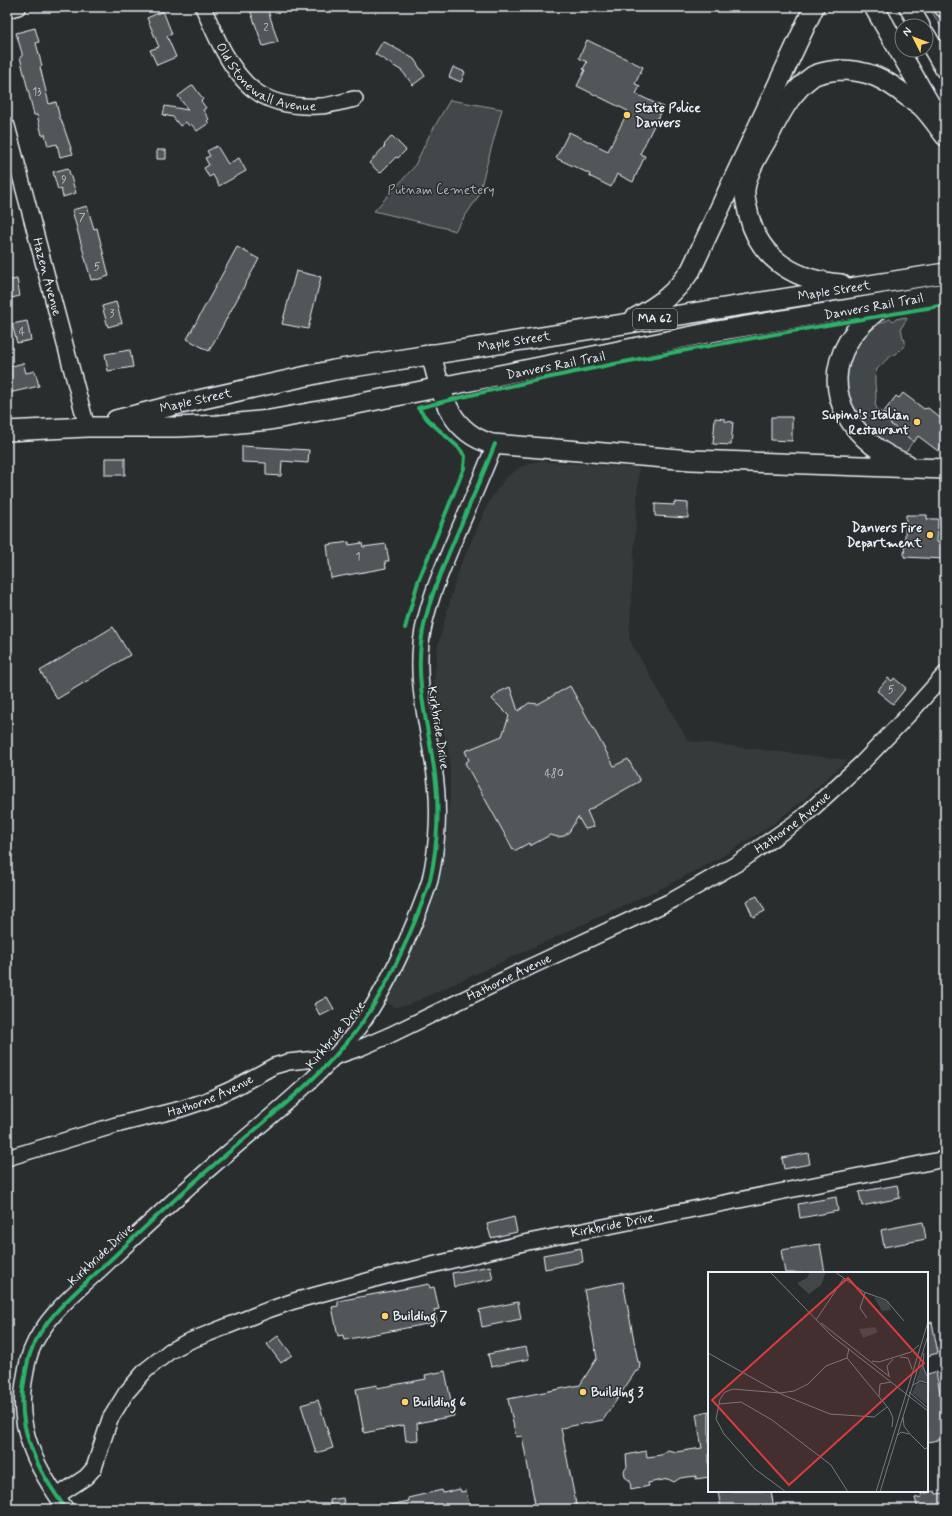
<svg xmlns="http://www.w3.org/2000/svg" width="952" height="1516" viewBox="0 0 952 1516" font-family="Mynerve,sans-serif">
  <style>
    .built { fill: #363a3b }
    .green { fill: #424648; stroke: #959ca0 }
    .building { fill: #535759; stroke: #e8f1f8 }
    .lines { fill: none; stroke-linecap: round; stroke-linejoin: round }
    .minor-casing { stroke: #e8f1f8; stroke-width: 18 }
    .major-casing { stroke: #e8f1f8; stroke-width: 22 }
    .minor { stroke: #2a2d2e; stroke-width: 15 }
    .major { stroke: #2a2d2e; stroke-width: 19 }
    .cycleway-casing { stroke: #2a2d2e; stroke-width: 6 }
    .cycleway { stroke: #2db169; stroke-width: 4 }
    .poi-dot { fill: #ffd166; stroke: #2a2d2e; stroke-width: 1.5 }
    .labels { text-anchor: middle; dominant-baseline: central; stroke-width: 3; stroke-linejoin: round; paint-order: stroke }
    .number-label { font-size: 11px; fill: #c3cad0 }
    .shield { fill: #2a2d2e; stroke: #afb6bb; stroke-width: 1 }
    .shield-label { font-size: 12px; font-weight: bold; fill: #e8f1f8 }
    .street-label { font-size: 13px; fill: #e8f1f8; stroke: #2a2d2e }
    .poi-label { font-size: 13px; font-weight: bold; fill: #e8f1f8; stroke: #2a2d2e; text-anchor: start }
    .park-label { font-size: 13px; fill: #aeb5ba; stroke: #2a2d2e }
    .inset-road { fill: none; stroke: #767b7f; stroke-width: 1 }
    .view { fill: #d83c3d; fill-opacity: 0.15; stroke: #d83c3d; stroke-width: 2 }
    .inset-edge { fill: none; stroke: #e8f1f8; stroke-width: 2 }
  </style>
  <rect width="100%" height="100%" fill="#2a2d2e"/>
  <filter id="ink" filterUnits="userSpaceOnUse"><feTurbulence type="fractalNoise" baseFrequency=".025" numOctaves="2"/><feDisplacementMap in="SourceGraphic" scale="8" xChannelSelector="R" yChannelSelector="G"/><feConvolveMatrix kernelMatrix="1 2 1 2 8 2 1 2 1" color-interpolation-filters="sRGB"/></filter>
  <g filter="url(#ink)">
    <path class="built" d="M537,461L639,468L629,639L688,741L848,760L835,771L801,802L774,823L721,857L666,886L408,1005L395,1007L386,1002L388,993L423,920L446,833L450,797V764L447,741L438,714L434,681L438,645L458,571L491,498L505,479L520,467Z"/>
    <path class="green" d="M929,7H933L945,18V34Z
      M450,100L502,109L478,197L455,231L449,229L374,211L414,167L429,136Z
      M906,317L907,319L901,328L903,338L905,340V345L896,354C888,356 883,364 877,369C872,380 878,393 875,404L878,411L882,412L891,419L889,422L913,441L904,455L889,448L852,413L844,378L855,343L862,336L867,334L879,324L890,319L894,321L896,319Z"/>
    <path class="building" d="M249,7H267L278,42L263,46Z
      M163,11L172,34L167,36L176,57L157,65L150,50L159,47L147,18Z
      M35,28L39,42L36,43L42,66L40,67L49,104L56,102L60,119H61L73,154L60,157L57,144L48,146L45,134L42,135L37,115H34L20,57H22V53L16,33Z
      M587,40L643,67L635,84L640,86L636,94L663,107L640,154L645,156L633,182L617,174L611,187L589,176L590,174L556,158L569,132L608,151L628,111L577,86L585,70L583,69L587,62L579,58Z
      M383,41L414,59L425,76L413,85L402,71L375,54Z
      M453,67L465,72L461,82L449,77Z
      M193,85L203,99L201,101L206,108L203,110L209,119L207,121L209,123L197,131L191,124L189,126L186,122L180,126L173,117L163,115L165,106L188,110L178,96Z
      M392,136L406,150L398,158L396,157L380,173L369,163L385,146L384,145Z
      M217,146L228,164L239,158L246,171L219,186L213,175L209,177L204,168L209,165L205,158L210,156L207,151Z
      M157,150H166V159H157Z
      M68,168L76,193L63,197L61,189L58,190L53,172Z
      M87,206L94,229L97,228L109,276L96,280V279L91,280L72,210Z
      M237,247L259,259L209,351L187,339Z
      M296,271L321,277L308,329L282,324Z
      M17,279L20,296L7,299V281Z
      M116,302L122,323L108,327L102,306Z
      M27,321L31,340L17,343L12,324Z
      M130,350L133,367L108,371L105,354Z
      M23,363L26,373L35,371L39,386L9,393L7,383V376L11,375L9,367Z
      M903,393L924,409L928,408L945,422V441L938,451L918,436L914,442L888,422L891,419L883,413L896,396L899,398Z
      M771,417H792V441L771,440Z
      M715,418L725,419V421L733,422L731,445L713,444Z
      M242,446L309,450L308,463L282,461L281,476L266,475V463L242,462Z
      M105,458H125V475H105Z
      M674,502L688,503V518L655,516V504L674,505Z
      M906,515H927V519H938L937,542L945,543V559L904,557Z
      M349,542V545L362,543L363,547L386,544L389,561H385L386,568L331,578L327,545Z
      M113,627L130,655L57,699L40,671Z
      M888,678L892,681L894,678L906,688L893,704L877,691Z
      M570,686L614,766L628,759L640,781L587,811L594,827L585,829L578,817L569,832L564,836L558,837L550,835L530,846L529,843L514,851L465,763L469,760L465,751L502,736L509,716L492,699L499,692L510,687L518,711L529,703L538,704Z
      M757,896L765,911L753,917L746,901Z
      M327,997L334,1009L320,1016L314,1004Z
      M808,1153L810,1164L784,1169L782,1158Z
      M897,1185L900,1198L862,1206L859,1192Z
      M836,1197L838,1211L800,1218L798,1204Z
      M514,1217L517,1232L491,1238L487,1224Z
      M923,1222L926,1239L884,1247L881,1230Z
      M820,1244L825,1273H785L781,1250Z
      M581,1248L583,1262L545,1269L543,1255Z
      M490,1266L493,1279L454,1287L452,1273Z
      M623,1282L638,1362H640L639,1371H636L603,1420L561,1428L577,1509H536L522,1436L516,1437L508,1399L580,1385L597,1358L584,1290Z
      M429,1284L430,1288L434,1287L439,1309L434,1310L437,1322L344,1340L343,1335L338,1336L332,1307L338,1306V1301Z
      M518,1302L521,1319L482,1327L479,1310Z
      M932,1322L938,1353L927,1356V1323Z
      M278,1336L292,1355L281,1363L267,1344Z
      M526,1347L529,1359L491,1367L488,1354Z
      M445,1371L454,1416L417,1423L418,1440L406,1441L404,1425L364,1433L356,1389L377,1385V1388L426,1379L425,1375Z
      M936,1372L945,1417V1439L927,1442V1374Z
      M318,1400L333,1448L316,1453L301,1405Z
      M709,1411V1477L696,1479V1476L680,1478L674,1482L668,1479L648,1483L649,1486L631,1490L630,1481L625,1477L624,1471L627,1467L626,1455L646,1451L647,1457L661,1455L668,1450L676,1452L702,1448L696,1414Z
      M460,1489L461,1492L466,1491L470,1509H390V1505L409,1501L408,1498L442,1490L443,1493Z
      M718,1491H771L774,1509H721Z
      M935,1491L936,1494L945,1493V1509H918L915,1498L922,1497L921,1494Z
      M343,1498L345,1509H331L330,1500Z"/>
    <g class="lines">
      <g class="minor-casing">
        <g id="minor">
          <path id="s1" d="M203,7C214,33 231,73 254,90C272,104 297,107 319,106C331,106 343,101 355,99"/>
          <path d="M7,10L18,7"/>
          <path id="s2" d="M7,126L87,427"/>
          <path id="s3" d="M7,1158L116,1125L181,1109L205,1101L232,1089L274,1066L288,1062L334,1057L360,1048L390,1035L534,965L673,900L738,863L802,818L861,764L912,711L945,674"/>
          <path id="s4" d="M57,1496L86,1477L94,1468L110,1419L126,1393L146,1370L170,1351L187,1342L268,1310L294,1301L382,1277L528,1242L945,1159"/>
          <path d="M66,1509C38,1471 16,1430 24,1382C26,1372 27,1361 31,1351C45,1315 81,1288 108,1262C148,1224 187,1187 229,1152C273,1114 320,1078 356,1031C381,998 399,960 415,921C420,908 426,894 430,880C438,845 440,804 434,768C428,726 416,686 421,643C425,610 438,579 451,548C466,513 481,479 495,444"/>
        </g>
      </g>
      <g class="major-casing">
        <g id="major">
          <path d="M874,7L935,113"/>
          <path d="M909,7L920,26"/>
          <path d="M944,7L945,8"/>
          <path d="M926,36L945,69"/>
          <path d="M841,284C797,281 760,260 749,216C747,207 744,197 745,189C748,169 761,150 770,134C781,112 792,91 813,76C820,72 831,71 839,70C869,70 885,79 908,97C913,100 918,103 922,107C931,116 938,127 945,136"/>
          <path d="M886,303C872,315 857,326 848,342C817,395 857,446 907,464"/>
          <path d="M635,318C660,305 675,293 691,270L814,7"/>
          <path d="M431,354C441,392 448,432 492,444L691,460L945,469"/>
          <path id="s5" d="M116,420L171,406L334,370L945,273"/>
          <path d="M7,431L87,427H176L219,425L270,420L352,405L717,331L945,293"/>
        </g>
      </g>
      <use href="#minor" class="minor"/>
      <use href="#major" class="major"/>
      <g class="cycleway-casing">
        <path id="cycleway" d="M405,628L418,582L464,468L465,456L458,447L428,420L418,408C592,364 768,335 945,305
          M66,1509C38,1471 16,1430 24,1382C26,1372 27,1361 31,1351C45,1315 81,1288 108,1262C148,1224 187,1187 229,1152C273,1114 320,1078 356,1031C381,998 399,960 415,921C420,908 426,894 430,880C438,845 440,804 434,768C428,726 416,686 421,643C425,610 438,579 451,548C466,513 481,479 495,444"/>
      </g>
      <use href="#cycleway" class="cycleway"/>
    </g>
  </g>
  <g class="poi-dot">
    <circle cx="627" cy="115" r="4"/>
    <circle cx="917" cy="422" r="4"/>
    <circle cx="930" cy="535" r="4"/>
    <circle cx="385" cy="1316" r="4"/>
    <circle cx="583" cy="1392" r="4"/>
    <circle cx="405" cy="1402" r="4"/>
  </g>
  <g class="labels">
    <g class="number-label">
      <text x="266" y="28">2</text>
      <text x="37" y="92">13</text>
      <text x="64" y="180">9</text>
      <text x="82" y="218">7</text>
      <text x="97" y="267">5</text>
      <text x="112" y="314">3</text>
      <text x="22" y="332">4</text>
      <text x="358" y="557">1</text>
      <text x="891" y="690">5</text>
      <text x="554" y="774">480</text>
    </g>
    <rect class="shield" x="633" y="309" width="44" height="20" rx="3"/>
    <g class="shield-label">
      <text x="655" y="319">MA 62</text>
    </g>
    <g class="street-label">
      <text stroke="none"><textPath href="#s1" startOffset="102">Old Stonewall Avenue</textPath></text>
      <text stroke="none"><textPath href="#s2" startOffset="156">Hazen Avenue</textPath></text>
      <text stroke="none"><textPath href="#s5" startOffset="730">Maple Street</textPath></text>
      <text transform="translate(874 307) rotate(-10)">Danvers Rail Trail</text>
      <text stroke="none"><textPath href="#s5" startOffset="406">Maple Street</textPath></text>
      <text transform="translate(556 366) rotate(-11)">Danvers Rail Trail</text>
      <text stroke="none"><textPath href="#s5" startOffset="82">Maple Street</textPath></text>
      <text transform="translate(438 728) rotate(81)">Kirkbride Drive</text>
      <text stroke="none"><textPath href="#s3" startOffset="861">Hathorne Avenue</textPath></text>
      <text stroke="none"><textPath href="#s3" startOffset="537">Hathorne Avenue</textPath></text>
      <text transform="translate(336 1035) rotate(-50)">Kirkbride Drive</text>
      <text stroke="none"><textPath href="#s3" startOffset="213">Hathorne Avenue</textPath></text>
      <text stroke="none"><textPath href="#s4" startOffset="651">Kirkbride Drive</textPath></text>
      <text transform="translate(101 1255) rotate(-43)">Kirkbride Drive</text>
    </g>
    <g class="poi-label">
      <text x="635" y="108">State Police<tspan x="635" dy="15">Danvers</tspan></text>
      <text x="909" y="415" text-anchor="end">Supino's Italian<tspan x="909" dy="15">Restaurant</tspan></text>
      <text x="922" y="528" text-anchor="end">Danvers Fire<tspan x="922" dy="15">Department</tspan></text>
      <text x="393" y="1316">Building 7</text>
      <text x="591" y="1392">Building 3</text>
      <text x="413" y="1402">Building 6</text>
    </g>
    <g class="park-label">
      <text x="441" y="190">Putnam Cemetery</text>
    </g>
  </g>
  <g transform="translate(708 1272)">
    <rect width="220" height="220" fill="#2a2d2e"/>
    <path d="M102,0H118L113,13L101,22L89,11L99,6ZM166,25L181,30L183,38L174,39ZM167,55L170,60L155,66L151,57ZM214,90L220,107V110L208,109ZM209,110L220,112V133L204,121Z" fill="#424648"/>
    <path class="inset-road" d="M62,0L124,64L220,139M127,0L156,20L178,28L196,49M157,21L152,36L159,46M108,48L136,6M113,51L182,105M141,76L139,86L181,137L185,146L184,155M0,81L75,123L122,142L166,145L179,135M216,81L215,95L220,106M192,85L200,86L204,97M164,89L171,90L203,80L211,73M181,104L179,94L185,87M205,113L212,109L220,111M201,120L220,136M171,124L172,112L183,110M11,132L33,130L64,148L123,193L140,220M195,145L196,154L202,162L217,177L220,175M189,164L193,160L201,162M78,220L47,197L16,162L8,147L12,127L17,120L25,117L72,121L86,119L100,112L118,94L139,86M168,220L220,50M172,220L220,63"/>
    <path class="view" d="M140,6L216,91L81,213L4,128Z"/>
    <rect width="220" height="220" class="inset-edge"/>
  </g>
  <rect width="952" height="1516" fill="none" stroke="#2a2d2e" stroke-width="24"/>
  <rect x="12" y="12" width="928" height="1492" fill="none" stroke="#e8f1f8" stroke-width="1.5" filter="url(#ink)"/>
  <g transform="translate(914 38) rotate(312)"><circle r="19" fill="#2a2d2e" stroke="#767b7f"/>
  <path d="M0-3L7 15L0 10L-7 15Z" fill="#ffd166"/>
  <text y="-6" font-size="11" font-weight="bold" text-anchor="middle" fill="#e8f1f8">N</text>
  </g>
</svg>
